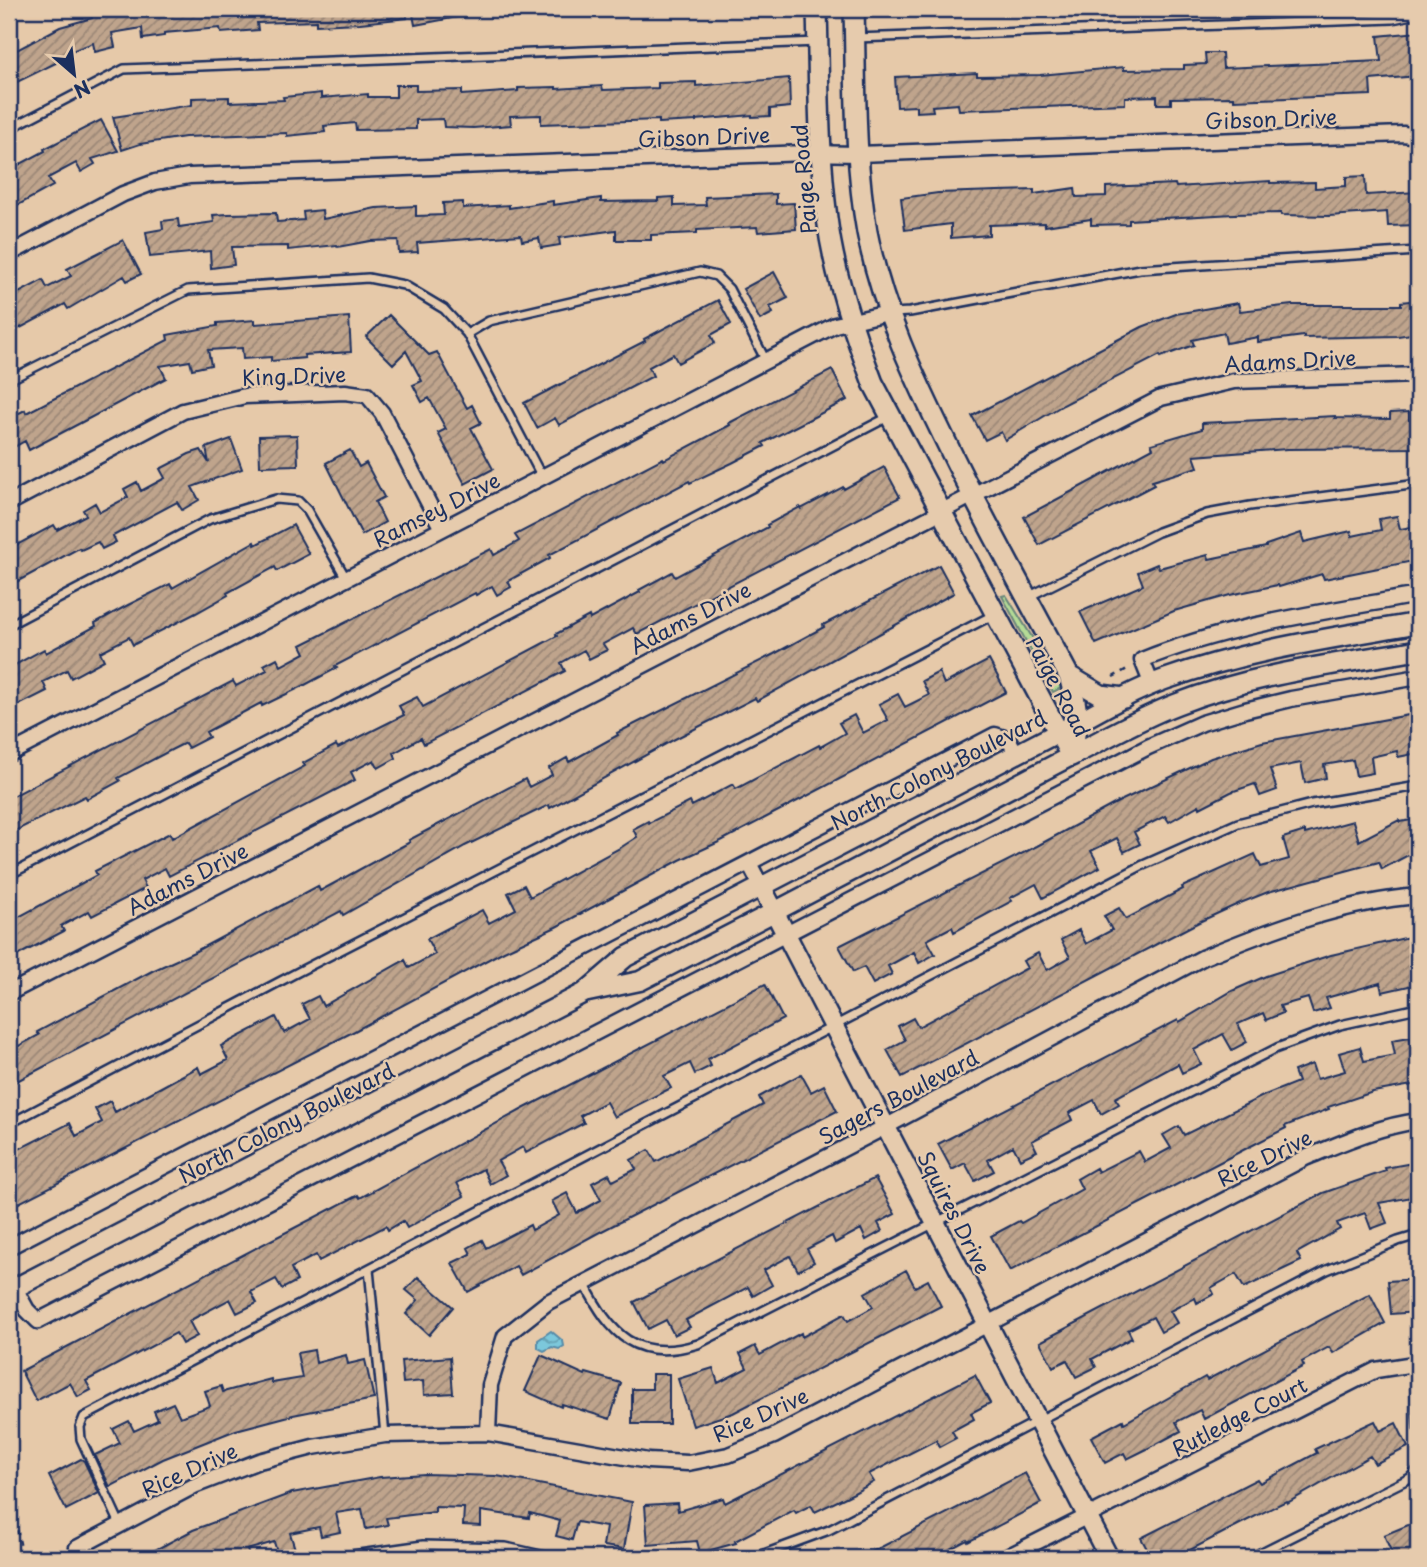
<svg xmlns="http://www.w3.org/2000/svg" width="1427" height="1567" viewBox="0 0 1427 1567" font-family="'Playpen Sans',sans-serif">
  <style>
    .grass { fill: url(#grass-tufts); stroke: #68857a; stroke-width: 2 }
    .water { fill: url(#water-waves); stroke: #558ba9; stroke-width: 2 }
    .building { fill: url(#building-hatch); stroke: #1b2f5e; stroke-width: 2 }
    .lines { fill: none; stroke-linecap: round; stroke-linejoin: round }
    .service-casing { stroke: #1b2f5e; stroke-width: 12 }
    .minor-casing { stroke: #1b2f5e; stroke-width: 19 }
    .tertiary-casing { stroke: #1b2f5e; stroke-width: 23 }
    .secondary-casing { stroke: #1b2f5e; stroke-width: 24 }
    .path { stroke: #1b2f5e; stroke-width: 2.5; stroke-dasharray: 5 5; stroke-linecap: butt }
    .service { stroke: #e6cbad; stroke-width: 7 }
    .minor { stroke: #e6cbad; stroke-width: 14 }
    .tertiary { stroke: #e6cbad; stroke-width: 18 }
    .secondary { stroke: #e6cbad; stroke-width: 19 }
    .labels { text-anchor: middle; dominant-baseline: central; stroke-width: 5; stroke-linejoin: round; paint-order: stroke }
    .street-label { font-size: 21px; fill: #1b2f5e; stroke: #e6cbad }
  </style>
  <defs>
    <pattern id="grass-tufts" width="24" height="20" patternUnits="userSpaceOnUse" patternTransform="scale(1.75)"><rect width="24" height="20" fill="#b5db96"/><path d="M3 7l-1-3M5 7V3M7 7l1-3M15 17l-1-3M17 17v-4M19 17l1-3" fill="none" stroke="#9bbc84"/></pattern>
    <pattern id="water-waves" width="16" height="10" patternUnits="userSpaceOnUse" patternTransform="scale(1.75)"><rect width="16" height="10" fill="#7cc8db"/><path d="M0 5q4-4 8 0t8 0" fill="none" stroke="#65a3b5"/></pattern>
    <pattern id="building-hatch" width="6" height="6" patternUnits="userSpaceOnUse" patternTransform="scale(1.75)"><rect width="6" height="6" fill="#bfa48c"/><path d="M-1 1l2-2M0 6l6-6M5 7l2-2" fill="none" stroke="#9a8676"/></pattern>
  </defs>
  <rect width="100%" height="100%" fill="#e6c9a9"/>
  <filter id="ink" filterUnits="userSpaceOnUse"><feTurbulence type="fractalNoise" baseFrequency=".0143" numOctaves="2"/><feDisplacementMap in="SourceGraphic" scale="14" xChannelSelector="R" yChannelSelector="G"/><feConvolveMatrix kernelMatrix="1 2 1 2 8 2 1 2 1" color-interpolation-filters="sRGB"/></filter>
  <g filter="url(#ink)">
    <path class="grass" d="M1006,595L1063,687L1053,692L1002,596Z"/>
    <path class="water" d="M551,1331L563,1341L564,1346L559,1349L552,1347L544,1351L538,1348V1340Z"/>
    <path class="building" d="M89,9H407V18L360,23L316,25V21L257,23L258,30L221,33L220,28L164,33V36L143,39L142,28L112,33L115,47L95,52L93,43L66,53L68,57L9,86V54L60,27L92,18Z
      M412,9H462L463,16L415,25Z
      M1418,32V76L1370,80L1371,95L1234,100V97L1171,98V104H1157V96L1125,97V104L959,110L958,104L932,106L933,111L916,112V106L897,107L895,77L977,73V76L1040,75L1124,67V70L1184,69V65L1206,64L1205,53H1222L1223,68L1381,61L1378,36Z
      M789,78L790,107L770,109V116L752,117V115L696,120V121L659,123V120L541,124V115L510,116L511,125L473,128L444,127L443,119L416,120V129L356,130L355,123L324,126L325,132L287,136V133L185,137L140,144L122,150L113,117L192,105V98L229,97V102L284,100L283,97L321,93V98L368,94V97H396V85H416V91L462,90V95L518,91V88L556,87V89L602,86L603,90L658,88V83L696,82V86Z
      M101,120L118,151L92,159L95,164L81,172L76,163L48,178L53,186L9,210V170L45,151L44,149Z
      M1365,176L1366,195L1418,192V225L1388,226L1387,212L1329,216L1281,215V213L1234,214L1129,220V224L1091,225V219L1045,226V223L989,225V235L951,238V224L905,230L901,198L938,193L997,191L1034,190V194L1075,188L1076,197L1106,196V187L1175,184L1176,187L1270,181V183L1315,182V188L1346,186V177Z
      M776,194V204L794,203L796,229L758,232L757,227L697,230V233L651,235V240H616V230L559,238L560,245L541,248L539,238L522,241L521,235L417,243L418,252L399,253L398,240L370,241L338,247L337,245L288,250V246L232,247L234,265L211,268L210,251L150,257L146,232L163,229L162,221L178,219L179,227L214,222L213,215L228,214L276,213L277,222L304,220L303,212L322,210L323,219L376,208L416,206V216L444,215L443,203L463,202V208L509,205V208L553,201V205L601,198V202L658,201V198L674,197V206L706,205L705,197Z
      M123,240L141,274L127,281L124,276L68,309L65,304L9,334V298L43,280L47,288L71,276L67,269Z
      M774,272L788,298L770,307L773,313L760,320L743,289Z
      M718,300L731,324L711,335L715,343L678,363L673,354L649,367L653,376L559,425L555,418L537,428L524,403L645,341L644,339Z
      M1418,300V333L1398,336L1304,338V336L1258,342V337L1226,343L1224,333L1192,340L1194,345L1161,357L1160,355L1063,405L1005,440L1001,432L985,440L972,416L1142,327L1176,314L1238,303L1240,311L1292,305H1401V302Z
      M389,315L429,355L437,352L467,408L472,405L481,423L471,428L493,469L465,484L438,433L446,429L429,398L422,402L413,385L422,381L406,351L393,364L366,337Z
      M349,317L351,352L304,355L305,358L271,361V357L243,359L242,348L208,350L211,365L192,369L190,361L160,366L166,378L29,450L25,441L9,450V418L25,410L26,413L168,340L167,335L217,326V323L255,320V324Z
      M832,370L847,400L763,443L765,446L732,463L690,483L689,481L549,555L550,558L508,581L511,587L497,595L492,586L476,595L475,593L335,666L337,668L303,686L262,706L261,703L206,732L209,737L188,748L185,743L173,749L118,778L120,781L87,799L85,796L9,834V798L233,681L236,686L267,670L264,665L277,658L281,666L305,653L301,645L491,549L494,555L519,541L515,535L663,458L664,460L730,425L729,423Z
      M1409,412V420H1418V448L1287,449L1194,456L1198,467L1152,481L1154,485L1039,545L1024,517L1153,448L1151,444L1202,429V423L1335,416V418L1390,419V413Z
      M297,435L298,465L260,466L259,436Z
      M231,439L242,469L192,487L199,500L182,510L177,502L113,536L116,542L102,549L98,542L81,550L79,548L9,586V549L54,525L57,530L86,515L83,510L95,503L100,512L128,497L124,489L137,482L141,491L165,478L160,469L189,454L201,450L209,463L206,448Z
      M350,450L359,467L366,463L384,497L375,502L385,522L362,535L326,463Z
      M884,467L900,497L637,634L633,628L603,644L607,650L589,659L584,650L561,663L565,671L424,744L421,738L394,753L396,758L378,768L374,760L351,772L355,780L169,876L165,868L142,880L146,888L92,916L89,911L61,926L64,931L9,960V922L97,875L95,871L170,833L172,838L305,766L303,763L336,745L338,748L404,715L399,706L417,697L423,707L557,636L556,634L589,616L590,619L640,592L639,590L672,572L675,577L768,527L767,525L800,507L801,509L843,487L844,489Z
      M1397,516L1400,529L1418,526V560L1324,579L1322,574L1279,587L1278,585L1230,595L1174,611L1096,644L1080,612L1143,585L1138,572L1157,564L1159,568L1208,555L1209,559L1266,547V545L1301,533L1304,542L1351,531L1352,536L1381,530L1379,519Z
      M293,525L309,554L277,571L275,567L227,593L228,595L196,613L133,645L129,637L100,652L104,660L71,678L67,670L43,682L47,691L9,710V668L44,649L46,653L96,626L95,623L128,605L170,584L172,588L254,542L255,545Z
      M939,565L954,593L757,701L755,698L673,740L550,808L549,805L465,846L343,915L341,911L13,1083L9,1074V1051L39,1035L37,1032L152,971L194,952L318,886L320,891L410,842L409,840L525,779L529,787L552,775L549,768L567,758L569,762L618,735L617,733L774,654L824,627L823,625Z
      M989,660L1006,692L721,841L680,860L556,927L504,951L349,1034L17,1204L9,1188V1154L70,1123L76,1136L102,1122L95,1109L110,1101L115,1112L198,1067L201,1074L228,1060L221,1046L276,1017L284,1033L310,1019L302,1004L318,996L323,1006L405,960L409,968L435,954L427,939L482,910L489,923L516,909L508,893L524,885L530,897L620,848L637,837L633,829L648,821L649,823L690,802L692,806L733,784L736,789L819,745L820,747L845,733L839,723L854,715L863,733L888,720L879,704L898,694L905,707L929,695L922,681L939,672L944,684Z
      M1409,715L1418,753L1398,757L1397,751L1371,757L1373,773L1356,776L1353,760L1324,765L1326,778L1305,783L1301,763L1270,769L1277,790L1260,796L1255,784L1231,792L1200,808L1199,805L1169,822L1165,816L1134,832L1140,844L1124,852L1117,838L1091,851L1100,867L1043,898L1036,884L1010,898L1012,901L954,932L952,927L927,940L935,954L919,963L914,952L888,966L892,974L873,984L864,967L853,972L839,946L1037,846L1118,802L1211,758L1262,742Z
      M1418,819V850L1382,869L1379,862L1268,892L1238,904L1199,922L902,1077L887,1050L905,1040L898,1026L913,1018L918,1027L1027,968L1023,961L1038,953L1047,970L1070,957L1061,940L1079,930L1086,944L1112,930L1104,916L1119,908L1126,919L1183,889L1182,887L1255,854L1261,867L1289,859L1283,838L1305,831V834L1353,821L1359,841L1399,820L1400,822Z
      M1409,937V941L1418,939V984L1382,992L1380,983L1326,998L1330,1008L1313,1013L1308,998L1280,1006L1283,1013L1266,1020L1263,1013L1238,1024L1247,1042L1232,1050L1223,1034L1194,1050L1201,1064L1182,1073L1178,1064L1115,1098L1119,1104L1101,1114L1094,1100L1069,1113L1072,1120L1032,1141L1037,1151L1020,1159L1013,1146L988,1160L994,1171L975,1181L965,1163L952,1170L938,1144L1178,1020L1179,1022L1232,991L1266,976L1331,955Z
      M765,984L783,1019L708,1059L711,1066L695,1074L690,1063L664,1076L671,1088L614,1117L606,1102L580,1116L584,1123L526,1153L523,1147L498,1161L506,1175L490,1184L483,1169L457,1183L464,1196L407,1228L403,1221L388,1230L386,1226L319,1261L316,1255L291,1268L297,1281L282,1289L276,1279L251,1292L257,1303L237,1313L230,1299L189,1321L197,1336L182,1344L176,1333L86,1381L91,1390L78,1397L70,1383L36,1401L21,1371L275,1238L358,1195L360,1198L523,1109Z
      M1410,1037L1418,1084L1373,1092L1328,1107L1329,1109L1285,1126L1286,1128L1253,1145L1010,1271L991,1236L1019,1221L1021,1223L1082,1189L1077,1179L1096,1168L1098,1172L1139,1151L1145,1162L1171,1148L1163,1135L1179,1126L1184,1135L1265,1095L1298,1082L1294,1071L1312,1064L1317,1079L1345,1071L1339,1053L1360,1047L1364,1061L1395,1055L1392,1040Z
      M801,1074L811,1092L824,1085L837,1111L598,1233L521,1275L516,1266L468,1292L452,1263L471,1254L468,1248L482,1240L486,1248L530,1225L532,1230L559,1215L552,1201L567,1193L577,1213L601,1200L592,1183L609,1174L613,1181L636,1169L631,1160L649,1150L656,1162L763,1105L759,1097Z
      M1418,1162V1196L1379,1203L1387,1223L1371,1229L1365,1213L1337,1223L1340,1229L1297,1253L1301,1261L1244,1288L1236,1274L1211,1288L1214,1294L1197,1303L1195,1298L1170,1311L1177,1323L1161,1332L1153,1317L1128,1330L1132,1338L1092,1359L1096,1367L1076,1377L1067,1360L1053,1367L1040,1342L1323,1193L1386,1171L1385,1168Z
      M875,1178L895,1214L878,1223L882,1231L866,1240L861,1229L835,1243L832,1236L807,1249L814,1262L798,1271L790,1256L764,1270L772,1285L753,1296L748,1287L686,1320L690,1327L674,1335L666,1320L648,1329L634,1302Z
      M906,1270L915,1287L928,1280L941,1306L733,1413L693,1426L678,1379L713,1368L718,1383L747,1368L740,1354L755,1346L760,1355L801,1333L802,1337L844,1314L848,1321L873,1307L865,1293Z
      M418,1277L453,1307L429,1335L406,1314L418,1300L406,1290Z
      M1418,1279V1312L1391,1314L1388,1281Z
      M1370,1294L1385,1323L1333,1353L1329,1347L1302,1362L1304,1366L1204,1419L1200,1410L1176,1422L1181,1431L1147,1449L1127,1459L1124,1453L1105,1463L1091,1437L1123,1420L1124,1423L1205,1377L1207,1380Z
      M314,1350L316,1363L346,1355L348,1364L365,1360L374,1399L293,1415L236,1430L163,1459L110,1487L95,1455L120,1443L113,1429L129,1421L134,1431L158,1420L154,1411L173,1403L180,1417L210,1406L205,1391L221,1386L223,1392L271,1379L272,1383L302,1378L297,1353Z
      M541,1355L585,1375L586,1373L621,1383L610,1419L562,1404L561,1407L525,1391Z
      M450,1357L453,1393L424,1395L423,1381L403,1383L401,1361Z
      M652,1374H669V1424H632V1389H652Z
      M975,1375L990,1403L971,1413L974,1419L952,1431L956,1438L939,1447L936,1440L869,1474L874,1482L854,1493L815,1512L811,1505L796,1513L794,1510L735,1541L736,1543L700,1553L697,1541L648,1545L645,1505L677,1503L678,1511L723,1498L725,1503Z
      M1375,1421L1380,1431L1396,1423L1408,1447L1375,1464L1370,1456L1287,1503L1286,1501L1240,1524L1175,1558H1152L1141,1538L1257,1479L1260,1483L1317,1453L1315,1449Z
      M81,1459L84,1461L99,1493L66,1510L49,1476Z
      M1025,1473L1041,1503L968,1542L967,1540L933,1558H860Z
      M425,1474L497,1476L632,1502L624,1549L603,1546L606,1527L577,1522L572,1540L556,1536L560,1521L530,1513L529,1518L481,1511V1526L463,1525L464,1508L435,1507V1512L386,1518L388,1525L366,1529L362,1509L336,1513L340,1532L321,1536L319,1527L290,1533L295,1549L278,1555L274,1542L247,1550L250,1558H140L193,1530L292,1493L380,1477Z
      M1418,1521V1558H1394L1384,1535Z"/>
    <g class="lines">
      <g class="service-casing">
        <path id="service" d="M855,38L1393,19L1412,15L1418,9
          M9,129L124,69L818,42
          M892,313L910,312L1140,269L1418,251
          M467,334L489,321L700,272L716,276L729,289L766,361
          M9,380L188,290L368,278L404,285L444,309L467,334L542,477
          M1028,597L1158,532L1207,514L1250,506L1418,484
          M9,625L210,519L276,499L298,501L307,510L346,578
          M9,875L890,416
          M9,1124L298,972L995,614
          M369,1269L385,1435
          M584,1283C611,1335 636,1363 698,1344L1277,1048L1340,1025L1418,1008
          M1414,1364L1418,1428
          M120,1524L81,1439L80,1427L84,1417L1141,866L1238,823L1312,804L1418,786
          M331,1558L423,1545L506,1547L554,1558
          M753,1558L829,1530L1327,1270L1398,1241L1418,1235
          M1250,1558L1410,1478L1418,1469"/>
      </g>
      <g class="minor-casing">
        <path id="minor" d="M9,254L123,194L155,182L189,176L805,153L859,154L1403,134L1418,136
          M9,503L183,411L245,396L345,392L367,395L382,413L442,529
          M1152,685L1142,660C1231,624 1325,612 1418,595
          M9,754L835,325L888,313
          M749,863L761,886
          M9,993L1161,398L1234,381L1418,375
          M9,1247L995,735L1008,739L1017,754
          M15,1288L27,1310L38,1321L1148,747L1202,723L1245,710L1291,699L1418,677
          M488,1433L490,1385L505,1336L548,1302L885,1127L1204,957C1272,929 1344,902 1418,896
          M79,1558L77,1548L194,1486L259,1461L313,1447L385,1435L488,1433L648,1461L688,1463L728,1455L774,1436L1305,1158C1342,1143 1379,1126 1418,1121
          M1005,1558L1376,1370L1414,1364"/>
      </g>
      <g class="tertiary-casing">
        <path id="tertiary" d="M761,886L1109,1558
          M588,992L640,981L774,912L1071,756
          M9,1291L584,993L626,957L1059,732"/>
      </g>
      <g class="secondary-casing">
        <path id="secondary" d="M817,9C819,78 818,149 827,218C834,274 853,330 873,383L1071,756
          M854,9C856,82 854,159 867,232C882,310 915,379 950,450C987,526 1029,601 1069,676C1079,712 1079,719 1071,756
          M1069,676L1101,695L1124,698
          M1069,727C1100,710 1132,691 1166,679C1247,650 1333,638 1418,623
          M1071,756C1106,738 1140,718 1177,704C1254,674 1337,664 1418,650"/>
      </g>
      <path class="path" d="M1113,677L1129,668
        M9,1328L18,1323
        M9,1491L23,1558"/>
      <use href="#service" class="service"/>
      <use href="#minor" class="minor"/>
      <use href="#tertiary" class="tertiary"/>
      <use href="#secondary" class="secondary"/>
    </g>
  </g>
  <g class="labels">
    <g class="street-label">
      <text transform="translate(1271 118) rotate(-2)">Gibson Drive</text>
      <text transform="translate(704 136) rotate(-2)">Gibson Drive</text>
      <text transform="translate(803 179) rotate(-95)">Paige Road</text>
      <text transform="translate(1290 360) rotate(-3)">Adams Drive</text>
      <text transform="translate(294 375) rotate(-2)">King Drive</text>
      <text transform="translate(436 509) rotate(-27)">Ramsey Drive</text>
      <text transform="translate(690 617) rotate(-27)">Adams Drive</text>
      <text transform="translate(1059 686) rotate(62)">Paige Road</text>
      <text transform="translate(938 769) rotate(-27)">North Colony Boulevard</text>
      <text transform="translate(187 878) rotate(-27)">Adams Drive</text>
      <text transform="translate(898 1096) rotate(-28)">Sagers Boulevard</text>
      <text transform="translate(286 1122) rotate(-27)">North Colony Boulevard</text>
      <text transform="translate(1264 1157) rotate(-26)">Rice Drive</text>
      <text transform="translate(955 1212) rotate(63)">Squires Drive</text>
      <text transform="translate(760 1414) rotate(-24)">Rice Drive</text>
      <text transform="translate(1239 1416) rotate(-27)">Rutledge Court</text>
      <text transform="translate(189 1469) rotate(-24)">Rice Drive</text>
    </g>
  </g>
  <rect width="1427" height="1567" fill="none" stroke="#e6cbad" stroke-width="35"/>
  <rect x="18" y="18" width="1392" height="1532" fill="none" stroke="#1b2f5e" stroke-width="2.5" filter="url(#ink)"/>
  <g transform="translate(74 74) rotate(152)" stroke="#e6cbad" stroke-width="5" paint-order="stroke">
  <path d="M0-5L12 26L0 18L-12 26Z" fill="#1b2f5e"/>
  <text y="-10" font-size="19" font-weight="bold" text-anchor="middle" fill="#1b2f5e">N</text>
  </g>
</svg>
